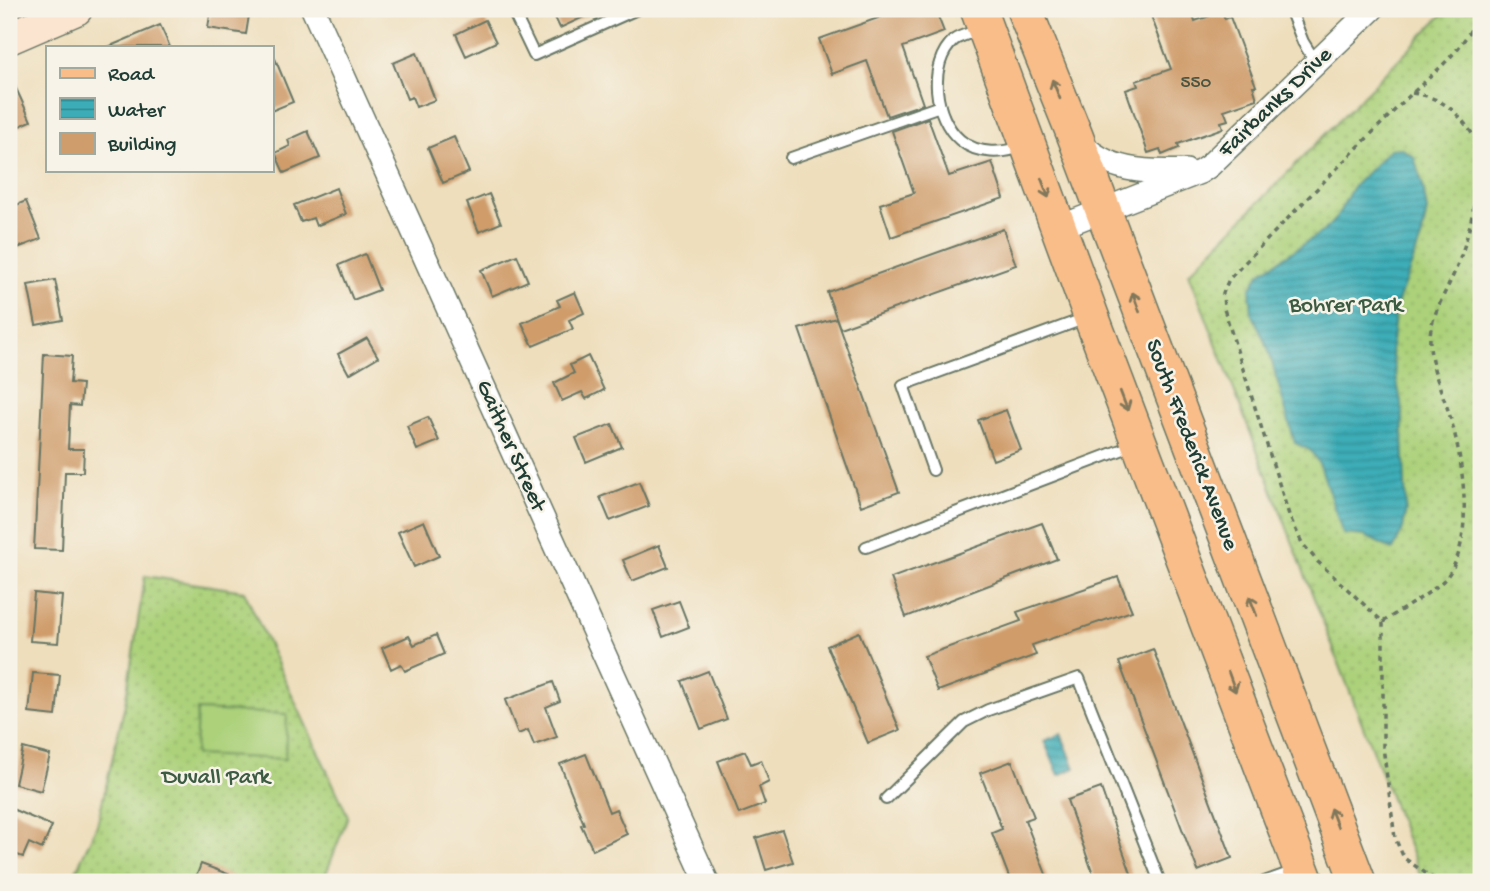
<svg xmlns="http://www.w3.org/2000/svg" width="1490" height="891" viewBox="0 0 1490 891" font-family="'Gochi Hand',sans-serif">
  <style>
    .grass { fill: url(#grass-dots); stroke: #668757; stroke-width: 2 }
    .garden { fill: #acd17a; stroke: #668757; stroke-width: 2 }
    .water { fill: url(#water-rules); stroke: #2e7576; stroke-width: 2 }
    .building { fill: #cf9c6b }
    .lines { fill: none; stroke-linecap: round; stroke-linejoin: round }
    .lane-casing { stroke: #677564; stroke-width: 14 }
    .street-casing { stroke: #677564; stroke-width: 26 }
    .secondary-casing { stroke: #677564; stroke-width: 35 }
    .primary-casing { stroke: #677564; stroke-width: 38 }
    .path { stroke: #677564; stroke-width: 3.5; stroke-dasharray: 5 5; stroke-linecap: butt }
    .lane { stroke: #fff; stroke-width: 10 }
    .street { stroke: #fff; stroke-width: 23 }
    .secondary { stroke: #fce5d0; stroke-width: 32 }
    .primary { stroke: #f8bd89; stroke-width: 35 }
    .oneway { stroke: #81775a }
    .labels { text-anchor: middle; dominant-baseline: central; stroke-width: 5; stroke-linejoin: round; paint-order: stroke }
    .number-label { font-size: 19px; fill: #4b5542 }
    .street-label { font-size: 23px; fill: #1f3d34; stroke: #f7f3e8 }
    .park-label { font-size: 23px; fill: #3b5b42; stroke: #f7f3e8 }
  </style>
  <defs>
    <pattern id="grass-dots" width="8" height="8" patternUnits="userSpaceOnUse" patternTransform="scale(1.75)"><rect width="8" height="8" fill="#acd17a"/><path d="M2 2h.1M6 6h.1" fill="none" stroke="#94b46a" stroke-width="1.8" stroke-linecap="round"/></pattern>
    <pattern id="water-rules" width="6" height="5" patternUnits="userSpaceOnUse" patternTransform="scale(1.75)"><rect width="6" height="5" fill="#3cadb7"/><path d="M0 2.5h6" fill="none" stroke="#328e96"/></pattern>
  </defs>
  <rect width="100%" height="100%" fill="#f7f3e8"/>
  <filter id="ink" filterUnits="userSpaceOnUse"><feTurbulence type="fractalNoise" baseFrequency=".0143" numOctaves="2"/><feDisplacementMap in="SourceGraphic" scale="14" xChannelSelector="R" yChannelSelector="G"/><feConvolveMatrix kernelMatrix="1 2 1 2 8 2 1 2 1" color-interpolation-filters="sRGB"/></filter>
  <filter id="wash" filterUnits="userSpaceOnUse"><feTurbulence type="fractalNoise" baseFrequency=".00686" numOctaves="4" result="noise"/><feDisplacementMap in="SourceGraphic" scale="28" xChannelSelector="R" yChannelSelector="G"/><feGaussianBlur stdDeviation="1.57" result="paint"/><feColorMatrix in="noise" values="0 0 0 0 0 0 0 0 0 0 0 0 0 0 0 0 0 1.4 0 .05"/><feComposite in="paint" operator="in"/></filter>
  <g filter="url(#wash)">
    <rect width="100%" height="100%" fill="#eedebc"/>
    <path class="grass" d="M1448,9H1481V882H1423L1189,273Z
      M145,576L244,591L348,816L323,882H71L97,825L125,704Z"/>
    <path class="garden" d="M197,710L287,714L285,759L195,755Z"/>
    <path class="water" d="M1401,148L1414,157L1423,186L1427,211L1421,239L1396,307L1391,350L1402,407L1406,509L1403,529L1393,550L1365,536L1343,534L1320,465L1310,450L1295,443L1268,348L1252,313L1250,289L1260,273L1325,230L1337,217L1352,188L1390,149Z
      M1061,734L1075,768L1059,775L1044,741Z"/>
    <g id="blocks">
      <path class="building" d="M211,9H250L246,34L208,28Z
        M551,9H601L560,28Z
        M903,9H935L944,32L903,47L923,104L887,116L867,61L832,74L819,39Z
        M1160,9H1191L1195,21L1222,12L1225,19L1230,17L1256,86H1253L1257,99L1224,110L1228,120L1221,122L1223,128L1178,144L1179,148L1162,155L1160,149L1148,153L1126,90L1138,86L1136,81L1171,69L1150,13Z
        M485,20L496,42L466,56L456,34Z
        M160,25L170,47H108Z
        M271,49L293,102L271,111Z
        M417,53L435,100L416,107L412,97L407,99L393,63Z
        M9,73L31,121L9,131Z
        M928,118L949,176L992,162L1004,198L891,237L880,204L914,193L892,131Z
        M308,131L320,158L284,173L275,153L290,146L288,140Z
        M454,137L469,172L443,183L428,148Z
        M336,188L346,214L316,226L313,218L301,222L294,205Z
        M489,194L501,223L479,232L467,203Z
        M26,201L41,239L15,249L9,233V208Z
        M1003,229L1016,265L840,328L827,292Z
        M365,254L379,290L353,300L339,265Z
        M517,255L528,281L492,296L481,270Z
        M55,280L63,320L36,325L28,285Z
        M575,292L584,313L569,320L573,329L533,346L522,323L560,306L557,300Z
        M836,318L899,492L861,506L799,329Z
        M367,338L378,357L349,374L338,354Z
        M44,354L72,356L70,383L82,384L80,406L70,405L68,449H84L83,472H65L62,550L34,549Z
        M588,356L604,390L586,399L582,392L562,401L554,383L574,373L570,365Z
        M1006,410L1021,450L993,460L978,420Z
        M428,417L439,441L417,450L407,426Z
        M612,424L622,447L586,462L576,438Z
        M639,482L649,506L610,521L600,497Z
        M424,521L439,556L414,567L398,532Z
        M1042,523L1057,559L906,617L891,578Z
        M659,545L668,567L632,581L623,560Z
        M1118,577L1132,611L1032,645L1036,655L938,691L924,656L1021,621L1017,612Z
        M34,593L62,596L58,643L30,641Z
        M679,601L689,627L663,637L653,610Z
        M859,632L900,730L868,743L827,646Z
        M436,635L444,654L405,671L401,664L391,669L382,648L409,636L414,645Z
        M1153,649L1232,858L1198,871L1119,662Z
        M708,671L727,719L701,729L682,681Z
        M33,673L60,675L56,716L29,713Z
        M553,682L560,701L546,707L557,737L534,745L528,730L518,734L505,700Z
        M23,748L50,755L41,791L15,784Z
        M745,751L751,764L761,760L769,782L759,787L765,804L739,814L718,761Z
        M586,754L609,812L616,809L627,834L593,850L581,825L584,824L560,764Z
        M1012,761L1034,817L1025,820L1049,882H1011L992,833L1002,829L980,773Z
        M1101,788L1134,882H1096L1067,800Z
        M12,809L52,826L42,849L29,843L23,857L9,852V818Z
        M782,830L793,862L766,870L756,838Z
        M201,864L244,880V882H194Z"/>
    </g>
  </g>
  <g filter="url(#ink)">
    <use href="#blocks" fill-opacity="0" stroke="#677564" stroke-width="2"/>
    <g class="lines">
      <g class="lane-casing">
        <path id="lane" d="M512,9L534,55L637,9
          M1290,9L1303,42L1316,63
          M980,30C972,33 961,35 954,40C927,64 934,118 960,140C978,155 1003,154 1023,146
          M791,158L940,106
          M933,470L903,385L1086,318
          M866,547L1134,445
          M886,799L964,722L988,710L1079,678L1160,882
          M1264,882L1295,871"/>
      </g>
      <g class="street-casing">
        <path id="street" d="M313,9L707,882
          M1078,140C1106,172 1147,173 1186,171
          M1060,227L1200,172L1209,166L1372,9"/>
      </g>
      <g class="secondary-casing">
        <path id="secondary" d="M9,38L76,9"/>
      </g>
      <g class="primary-casing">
        <path id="primary" d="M978,9L1091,316L1306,882
          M1024,9L1075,136L1358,882"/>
      </g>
      <path class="path" d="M1412,93C1448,98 1462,117 1480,146
        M1383,622C1401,609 1429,595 1444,580C1478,544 1462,452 1448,410C1439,384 1426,356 1431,328C1436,306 1450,285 1458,264C1473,225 1478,185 1481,144
        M1444,882L1431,877L1404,858L1395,838L1383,747V622L1318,562L1302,543L1289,515L1224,309L1223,293L1229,279C1284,222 1339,166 1395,110C1430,74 1461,57 1481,9"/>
      <use href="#lane" class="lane"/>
      <use href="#street" class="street"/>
      <use href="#secondary" class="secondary"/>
      <use href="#primary" class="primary"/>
    </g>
    <defs><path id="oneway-shaft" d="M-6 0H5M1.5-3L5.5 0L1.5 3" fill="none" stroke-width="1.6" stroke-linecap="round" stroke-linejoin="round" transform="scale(1.75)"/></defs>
    <g class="oneway">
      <use href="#oneway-shaft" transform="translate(1056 89) rotate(-112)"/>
      <use href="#oneway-shaft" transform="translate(1045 188) rotate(69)"/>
      <use href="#oneway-shaft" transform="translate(1136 302) rotate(-110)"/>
      <use href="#oneway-shaft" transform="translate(1124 401) rotate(69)"/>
      <use href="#oneway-shaft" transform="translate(1253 606) rotate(-111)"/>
      <use href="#oneway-shaft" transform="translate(1232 682) rotate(70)"/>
      <use href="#oneway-shaft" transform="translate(1334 818) rotate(-111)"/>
    </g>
  </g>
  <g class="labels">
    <g class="number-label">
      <text x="1196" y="83">550</text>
    </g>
    <g class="street-label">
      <text transform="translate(1276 103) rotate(-44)">Fairbanks Drive</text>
      <text transform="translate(1191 445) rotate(69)">South Frederick Avenue</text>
      <text transform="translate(510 446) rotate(66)">Gaither Street</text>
    </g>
    <g class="park-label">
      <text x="1346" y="306">Bohrer Park</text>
      <text x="216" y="778">Duvall Park</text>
    </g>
  </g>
  <rect width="1490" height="891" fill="none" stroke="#f7f3e8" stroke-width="35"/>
  <rect x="46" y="46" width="228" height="126" fill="#f7f3e8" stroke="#a1aaa0" stroke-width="2"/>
  <rect x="60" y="68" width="35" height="10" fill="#f8bd89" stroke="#a1aaa0" stroke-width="2"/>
  <text x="108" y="80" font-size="21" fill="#1f3d34">Road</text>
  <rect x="60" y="98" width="35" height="21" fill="url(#water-rules)" stroke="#a1aaa0" stroke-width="2"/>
  <text x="108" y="116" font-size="21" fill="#1f3d34">Water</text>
  <rect x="60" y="133" width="35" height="21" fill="#cf9c6b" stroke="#a1aaa0" stroke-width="2"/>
  <text x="108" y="150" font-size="21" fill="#1f3d34">Building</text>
</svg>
